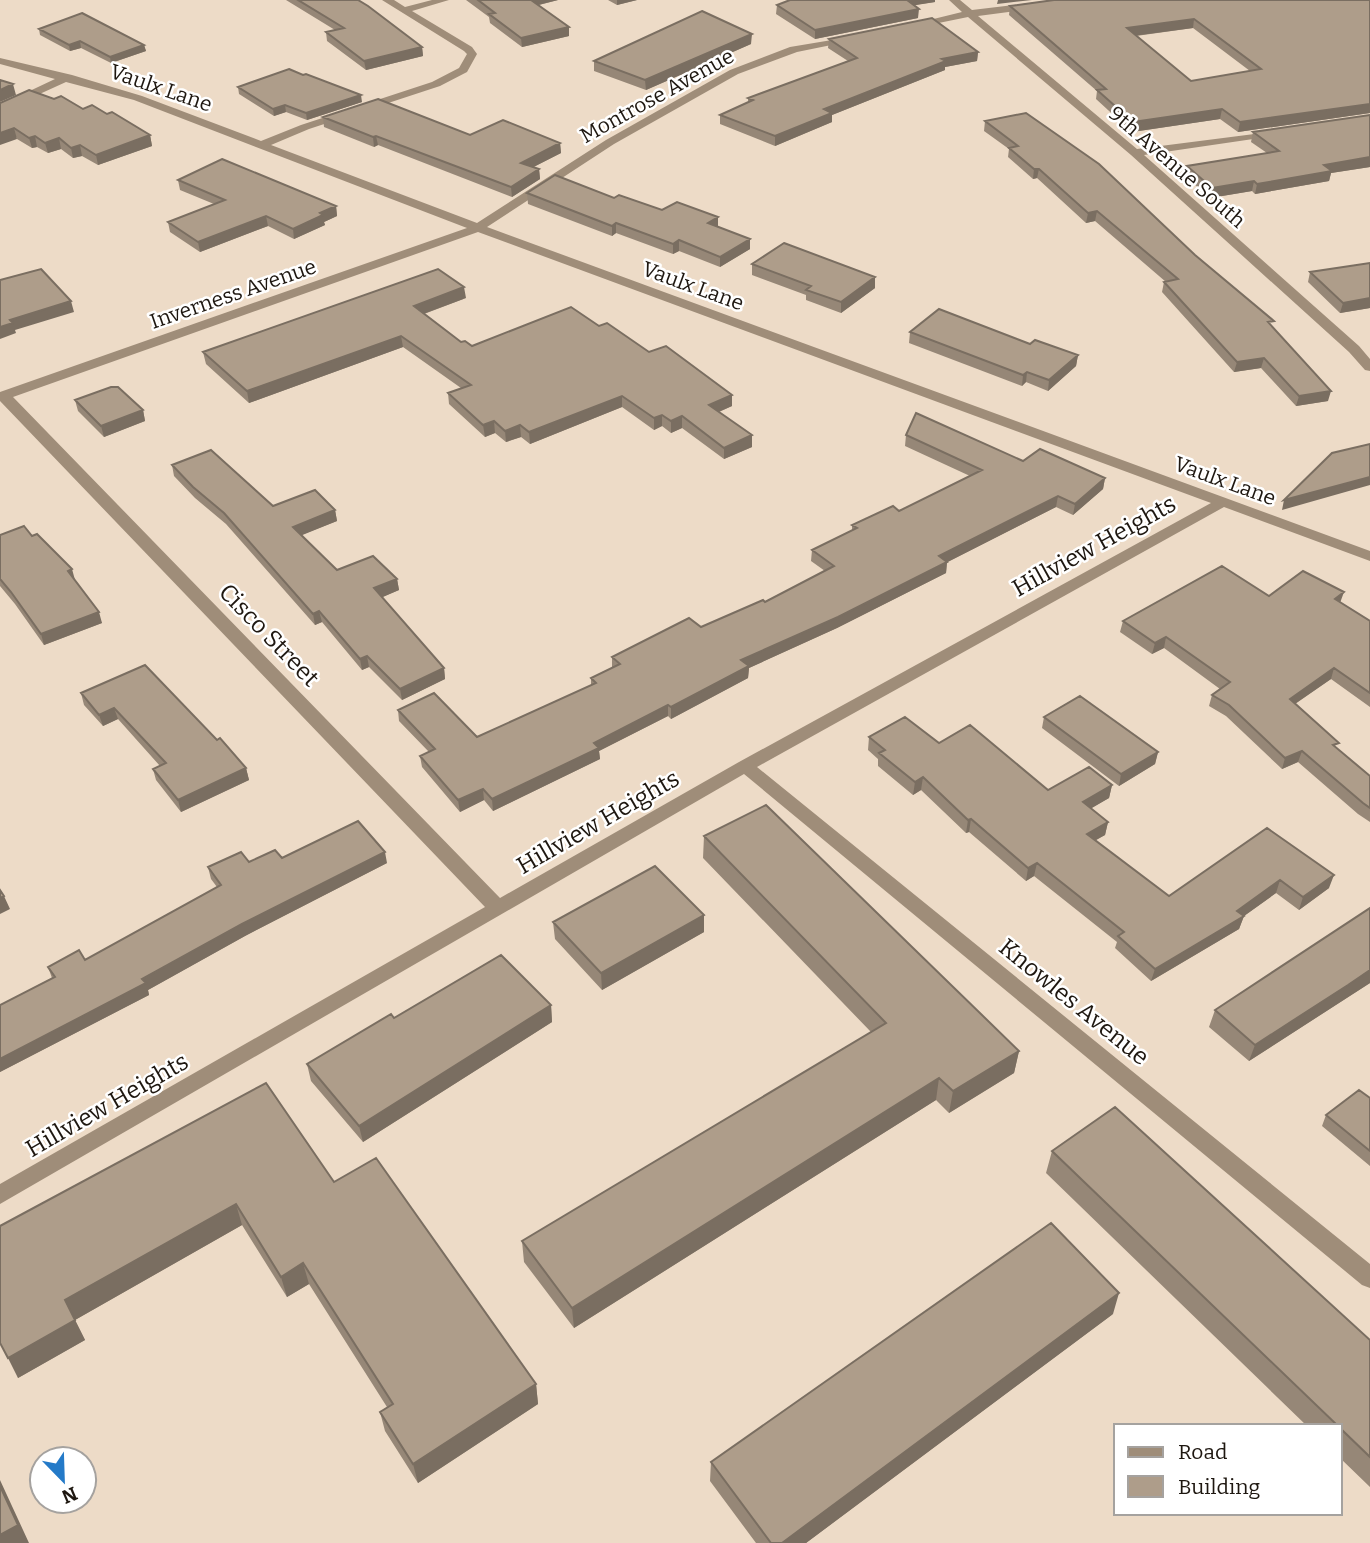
<svg xmlns="http://www.w3.org/2000/svg" width="1370" height="1543" viewBox="0 0 1370 1543" font-family="Bitter,serif">
  <style>
    .lines { fill: none; stroke-linecap: round; stroke-linejoin: round }
    .minor { fill: #9f8d79; fill-rule: evenodd }
    .wall { fill: #968777; fill-rule: evenodd }
    .shaded-wall { fill: #7a6e61 }
    .building { fill: #ae9d8a; stroke: #7a6e61; stroke-width: 2; fill-rule: evenodd }
    .labels { text-anchor: middle; dominant-baseline: central; stroke-width: 5; stroke-linejoin: round; paint-order: stroke }
    .far-street-label { font-size: 21px; fill: #1e1710; stroke: #fff }
    .street-label { font-size: 24px; fill: #1e1710; stroke: #fff }
  </style>
  <rect width="100%" height="100%" fill="#eddbc7"/>
  <g class="lines">
    <path class="minor" d="M382,0H394L405,7L432,0H449L412,11L472,47L477,54L467,72L440,86L309,129L271,145L477,223L606,140L730,70L790,47L856,36V40L797,52L738,74L614,144L487,227L1370,551V561L1224,507L757,767L1370,1264V1288L1362,1285L744,774L0,1204V1184L485,907L0,401V392L467,228L134,100L66,82L0,112V105L55,79L0,64V58L72,75L142,96L261,141L301,125L432,82L459,68L467,54L464,51ZM478,232L1211,503L739,762L500,898L13,397Z
      M949,0H960L972,10L1054,0H1082L1077,3L978,16L1137,149L1277,131L1279,133L1273,136L1144,155L1359,346L1370,359V371L1365,370L1349,352L1131,155L968,17L914,28L909,25L962,12Z"/>
  </g>
  <path class="wall" d="M286,0H358L422,47L423,56L366,70L327,41L326,32L335,30Z
    M466,0H558L539,5L569,36L522,47L490,23L489,17Z
    M608,0H637L617,5Z
    M787,0H935V2L914,5L918,18L815,39L776,14L777,5L787,1Z
    M1370,0V113L1238,132L1220,119L1132,132L1096,99L1097,91L1009,15L1010,6ZM1193,28L1250,71L1191,81L1136,36Z
    M39,29L144,45L146,51L111,63L81,48L70,51L40,35Z
    M829,39L978,52L977,61L945,67V70L832,115V122L775,146L720,124V115L748,102V98L848,61L828,48Z
    M751,44L646,90L594,71V61Z
    M238,87L362,102L307,120L286,112L274,116L239,94Z
    M0,103L83,109L107,114L150,135L152,146L98,165L82,156L73,158L61,149L48,153L37,147L32,148L17,139Z
    M1370,115V167L1331,173L1329,181L1255,194L1252,191L1210,198L1185,176L1187,166L1267,153L1251,142L1253,132Z
    M323,117L470,135L560,143L561,153L533,167L539,169L540,179L512,197L378,145L374,147L324,127Z
    M985,121L1195,255L1272,326L1328,401L1296,406L1261,368L1234,372L1162,292L1164,282H1166L1095,221L1086,223L1037,178L1033,179L1008,157L1009,149L984,131Z
    M178,180L336,206L337,216L324,222L325,225L294,239L268,226L200,252L170,232L168,222L214,204L180,190Z
    M527,193L718,217V226L750,249L720,267L679,251L673,254L616,233L612,236L528,204Z
    M1370,263V308L1340,313L1308,282L1310,272Z
    M752,264L875,288L841,313L806,300V295L752,275Z
    M466,298L424,314L461,342L472,346L599,326L649,352L732,406L719,412L752,447L724,459L682,428L671,433L662,426L654,430L622,407L530,444L521,437L506,442L495,433L485,437L449,404L448,393L461,388L403,347L249,403L206,364L203,352Z
    M910,332L1030,344L1078,355L1076,366L1048,391L1026,382L1022,386L909,343Z
    M75,400L143,410L145,421L104,437L78,411Z
    M906,435L1105,478L1103,489L1073,515L1056,507L947,562L946,573L837,628L749,668L748,678L671,719L668,716L599,751L600,759L493,811L484,800L460,812L422,767L420,756L429,752L399,721L398,710L477,737L591,686V678L612,668V657L701,627L765,602L825,571L811,561L812,550L852,530V525L899,511L970,476L905,446Z
    M172,465L273,506L335,510L337,521L301,535L337,570L397,579L399,590L382,597L444,668L445,679L402,700L369,667L362,670L322,622L315,625L226,524L195,498L174,476Z
    M0,535L32,536L75,580L102,623L44,645L15,604L0,586Z
    M1341,603L1370,621V707L1331,679L1295,704L1337,749L1370,776V822L1358,814L1298,762L1282,769L1226,716L1209,706L1212,695L1220,689L1164,648L1152,654L1120,632L1123,621Z
    M81,693L217,740L246,768L249,780L181,812L156,780L153,769L160,766L118,719L103,726L84,705Z
    M1044,717L1158,752L1155,764L1119,786L1042,728Z
    M869,737L939,743L1048,790L1112,785L1109,798L1091,808L1108,822L1105,835L1095,840L1169,896L1267,828L1329,888L1299,910L1276,893L1244,916L1239,929L1151,981L1115,948L1117,942L1034,876L1026,881L969,832L966,833L921,790L913,795L878,766V759L868,750Z
    M704,836L1019,1051L1014,1073L949,1113L936,1100L574,1328L524,1262L522,1241L871,1032L703,858Z
    M282,858L387,863L245,936L148,990L149,995L0,1072V1005L52,978L48,967L85,960L217,887L211,879L208,867Z
    M1370,908V983L1249,1061L1209,1027L1215,1010Z
    M704,915V932L602,990L555,939L553,922Z
    M551,1005L552,1022L363,1142L311,1081L307,1064L394,1018Z
    M1370,1098V1166L1322,1126L1326,1115Z
    M1052,1151L1370,1340V1487L1340,1458V1426H1307L1046,1173Z
    M334,1182L536,1384L538,1404L418,1483L385,1431L380,1412L387,1407L309,1284L287,1297L242,1225L75,1320L85,1340L18,1378L0,1226Z
    M1113,1314L806,1543H756L710,1481L711,1462Z"/>
  <path class="shaded-wall" d="M529,0H558L530,7Z
    M617,0H637L617,5Z
    M904,0H935V2L904,7Z
    M998,0H1032L997,4Z
    M919,9L918,18L815,39V30Z
    M1194,19L1193,28L1125,37L1127,28Z
    M569,27V36L522,47L521,38Z
    M752,34L751,44L646,90L645,80Z
    M80,41L81,48L70,51L69,45Z
    M144,45L146,51L111,63L110,57Z
    M422,47L423,56L366,70L364,61Z
    M978,52L977,61L945,67V70L832,115V122L775,146V136L824,109L942,59Z
    M13,84L16,95L0,102V90Z
    M361,95L362,102L307,120L306,113Z
    M1370,104V113L1238,132L1240,122Z
    M285,105L286,112L274,116L273,109Z
    M1222,109L1220,119L1132,132L1133,122Z
    M14,128L17,139L0,145V133Z
    M150,135L152,146L98,165L96,155Z
    M35,136L37,147L32,148L29,138Z
    M376,136L378,145L374,147L373,137Z
    M59,138L61,149L48,153L45,143Z
    M560,143L561,153L522,173L521,163Z
    M80,145L82,156L73,158L71,148Z
    M1370,157V167L1331,173L1329,181L1255,194L1257,184L1324,165Z
    M539,169L540,179L512,197L511,187Z
    M1034,169H1039L1037,178L1033,179Z
    M1254,181L1252,191L1210,198L1212,188Z
    M336,206L337,216L324,222L325,225L294,239L293,229L320,213Z
    M1097,211L1095,221L1086,223L1088,213Z
    M266,216L268,226L200,252L198,242Z
    M718,217V227L708,223Z
    M616,223V233L612,236V226Z
    M750,239V249L720,267V257Z
    M679,240V251L673,254V244Z
    M875,277V288L841,313V302Z
    M464,287L466,298L415,317L414,306Z
    M1370,298V308L1340,313L1343,303Z
    M71,301L74,312L15,330L16,333L0,339V327L10,320Z
    M401,336L403,347L249,403L247,391Z
    M1078,355L1076,366L1048,391L1049,380Z
    M1264,358L1261,368L1234,372L1237,362Z
    M1027,372L1026,382L1022,386L1023,375Z
    M1331,391L1328,401L1296,406L1299,396Z
    M732,395V406L709,416V405Z
    M622,396V407L530,444L529,432Z
    M143,410L145,421L104,437L101,426Z
    M662,415V426L654,430V418Z
    M682,416V428L671,433V421Z
    M494,421L495,433L485,437L483,425Z
    M520,425L521,437L506,442L505,431Z
    M752,435V447L724,459V448Z
    M1370,477V485L1282,510L1284,500Z
    M1105,478L1103,489L1073,515L1075,504Z
    M1058,496L1056,507L938,567L939,556Z
    M335,510L337,521L295,538L293,527Z
    M947,562L946,573L837,628L749,668L748,678L671,719V707L741,660Z
    M72,569L75,580L68,571Z
    M397,579L399,590L376,600L374,588Z
    M1344,592L1340,603L1335,599Z
    M319,611L322,622L315,625L313,614Z
    M99,612L102,623L44,645L41,634Z
    M1166,637L1164,648L1152,654L1155,643Z
    M367,656L369,667L362,670L360,659Z
    M444,668L445,679L402,700L400,689Z
    M1334,668L1331,679L1286,710L1290,699Z
    M668,705V716L599,751L600,759L493,811L492,799L594,743Z
    M114,708L118,719L103,726L99,715Z
    M1302,751L1298,762L1282,769L1285,758Z
    M1158,752L1155,764L1119,786L1121,774Z
    M246,768L249,780L181,812L178,800Z
    M923,777L921,790L913,795L915,782Z
    M1112,785L1109,798L1080,815L1083,802Z
    M483,789L484,800L460,812L458,800Z
    M971,819L969,832L966,833L968,820Z
    M1108,822L1105,835L1084,847L1087,834Z
    M385,852L387,863L245,936L148,990L149,995L0,1072V1059L242,924Z
    M1037,863L1034,876L1026,881L1028,868Z
    M1334,875L1329,888L1299,910L1303,897Z
    M1280,880L1276,893L1244,916L1239,929L1151,981L1155,969Z
    M4,896L10,909L0,914V898Z
    M704,915V932L602,990L601,973Z
    M1370,970V983L1249,1061L1255,1045Z
    M551,1005L552,1022L363,1142L359,1126Z
    M1019,1051L1014,1073L949,1113L953,1091Z
    M939,1078L936,1100L574,1328L572,1308Z
    M236,1204L242,1225L75,1320L85,1340L18,1378L8,1358L65,1300Z
    M303,1263L309,1284L287,1297L281,1277Z
    M1119,1293L1113,1314L806,1543H782Z
    M536,1384L538,1404L418,1483L413,1464Z
    M0,1480L29,1543H0Z"/>
  <path class="building" d="M298,0H358L368,6L422,47L364,61L326,32L344,28Z
    M478,0H531L569,27L521,38L489,14L495,13Z
    M789,0H907L919,9L815,30L777,5L790,0Z
    M1054,0H1370V104L1240,122L1222,109L1133,122L1097,90L1106,89L1010,6ZM1194,19L1261,69L1191,81L1127,28Z
    M702,11L752,34L645,80L594,61Z
    M82,13L144,45L110,57L80,41L69,45L39,29Z
    M932,18L978,52L942,59L946,61L824,109L832,113L775,136L720,115L753,100L748,98L857,58L829,39Z
    M289,69L303,75L306,74L361,95L306,113L285,105L273,109L238,87Z
    M0,80L13,84L0,90Z
    M29,90L54,99L61,96L83,109L92,105L107,114L112,112L150,135L96,155L80,145L71,148L59,138L45,143L35,136L29,138L14,128L0,133V103Z
    M378,99L470,135L503,120L560,143L521,163L539,169L511,187L376,136L373,137L323,117Z
    M1026,113L1099,164L1195,255L1274,321L1268,322L1331,391L1299,396L1264,358L1237,362L1164,282L1178,279L1097,211L1088,213L1039,169H1034L1009,148L1018,146L985,121Z
    M1370,115V157L1324,165L1332,171L1257,184L1254,181L1212,188L1187,166L1279,151L1253,132Z
    M222,159L336,206L320,213L323,215L293,229L266,216L198,242L168,222L225,200L178,180Z
    M555,175L614,198L619,195L662,210L677,202L718,217L708,223L750,239L720,257L679,240L673,244L616,223L612,226L527,193Z
    M784,243L875,277L841,302L806,290L811,286L752,264Z
    M1370,263V298L1343,303L1310,272Z
    M41,269L71,301L10,320L13,323L0,327V280Z
    M438,269L464,287L414,306L461,342L465,341L472,346L571,307L599,326L607,323L649,352L666,346L732,395L709,405L752,435L724,448L682,416L671,421L662,415L654,418L622,396L529,432L520,425L505,431L494,421L483,425L448,393L471,385L401,336L247,391L203,352Z
    M939,309L1030,344L1035,340L1078,355L1049,380L1027,372L1023,375L910,332Z
    M111,387H118L143,410L101,426L75,400Z
    M916,413L1023,461L1040,449L1105,478L1075,504L1058,496L939,556L947,562L838,617L741,660L749,666L671,707L668,705L594,743L599,748L492,799L483,789L458,800L420,756L435,749L398,710L434,693L477,737L596,683L591,678L620,664L612,657L689,618L701,627L763,600L765,602L834,566L812,550L857,528L852,525L893,506L899,511L982,470L906,435Z
    M1370,444V477L1284,500L1332,453Z
    M211,450L273,506L315,490L335,510L293,527L337,570L373,556L397,579L374,588L444,668L400,689L367,656L360,659L319,611L313,614L224,513L193,487L172,465Z
    M24,526L32,536L37,534L72,569L68,571L99,612L41,634L11,592L0,579V535Z
    M1222,566L1269,596L1303,571L1344,592L1335,599L1370,621V693L1334,668L1290,699L1339,743L1333,745L1370,776V808L1363,803L1302,751L1285,758L1229,705L1212,695L1230,682L1166,637L1155,643L1123,621Z
    M145,665L217,740L220,738L246,768L178,800L153,769L166,763L114,708L99,715L81,693Z
    M1080,696L1158,752L1121,774L1044,717Z
    M905,717L939,743L970,725L1048,790L1089,767L1112,785L1083,802L1108,822L1087,834L1169,896L1267,828L1334,875L1303,897L1280,880L1237,911L1244,916L1155,969L1118,936L1124,932L1037,863L1028,868L971,819L968,820L923,777L915,782L879,753L885,750L869,737Z
    M766,805L1019,1051L953,1091L939,1078L572,1308L522,1241L886,1023L704,836Z
    M358,821L385,852L242,924L142,979L146,983L0,1059V1005L55,977L48,967L79,950L85,960L221,885L208,867L241,852L249,862L275,850L282,858Z
    M655,866L704,915L601,973L553,922Z
    M0,890L4,896L0,898Z
    M1370,908V970L1348,985L1255,1045L1215,1010Z
    M501,955L551,1005L359,1126L307,1064L391,1014L394,1018Z
    M266,1083L334,1182L376,1158L536,1384L413,1464L380,1412L393,1404L303,1263L281,1277L236,1204L65,1300L75,1320L8,1358L0,1343V1226Z
    M1359,1090L1370,1098V1151L1326,1115Z
    M1115,1107L1370,1340V1457L1340,1428V1426H1338L1052,1151Z
    M1051,1223L1119,1293L782,1543H771L711,1462Z
    M0,1486L18,1525L0,1535Z"/>
  <g class="labels">
    <g class="far-street-label">
      <text transform="translate(161 88) rotate(19)">Vaulx Lane</text>
      <text transform="translate(657 96) rotate(-29)">Montrose Avenue</text>
      <text transform="translate(1177 167) rotate(41)">9th Avenue South</text>
      <text transform="translate(693 286) rotate(20)">Vaulx Lane</text>
      <text transform="translate(233 294) rotate(-19)">Inverness Avenue</text>
      <text transform="translate(1225 481) rotate(20)">Vaulx Lane</text>
    </g>
    <g class="street-label">
      <text transform="translate(1094 546) rotate(-29)">Hillview Heights</text>
      <text transform="translate(269 635) rotate(46)">Cisco Street</text>
      <text transform="translate(598 822) rotate(-30)">Hillview Heights</text>
      <text transform="translate(1074 1002) rotate(39)">Knowles Avenue</text>
      <text transform="translate(107 1105) rotate(-30)">Hillview Heights</text>
    </g>
  </g>
  <rect x="1114" y="1424" width="228" height="91" fill="#ffffff" stroke="#a5a29f" stroke-width="2"/>
  <rect x="1128" y="1447" width="35" height="10" fill="#9f8d79" stroke="#a5a29f" stroke-width="2"/>
  <text x="1178" y="1459" font-size="21" fill="#1e1710">Road</text>
  <rect x="1128" y="1476" width="35" height="21" fill="#ae9d8a" stroke="#a5a29f" stroke-width="2"/>
  <text x="1178" y="1494" font-size="21" fill="#1e1710">Building</text>
  <g transform="translate(63 1480) rotate(157)"><circle r="33" fill="#ffffff" stroke="#a5a29f" stroke-width="2"/>
  <path d="M0-5L12 26L0 18L-12 26Z" fill="#247ac8"/>
  <text y="-10" font-size="19" font-weight="bold" text-anchor="middle" fill="#1e1710">N</text>
  </g>
</svg>
